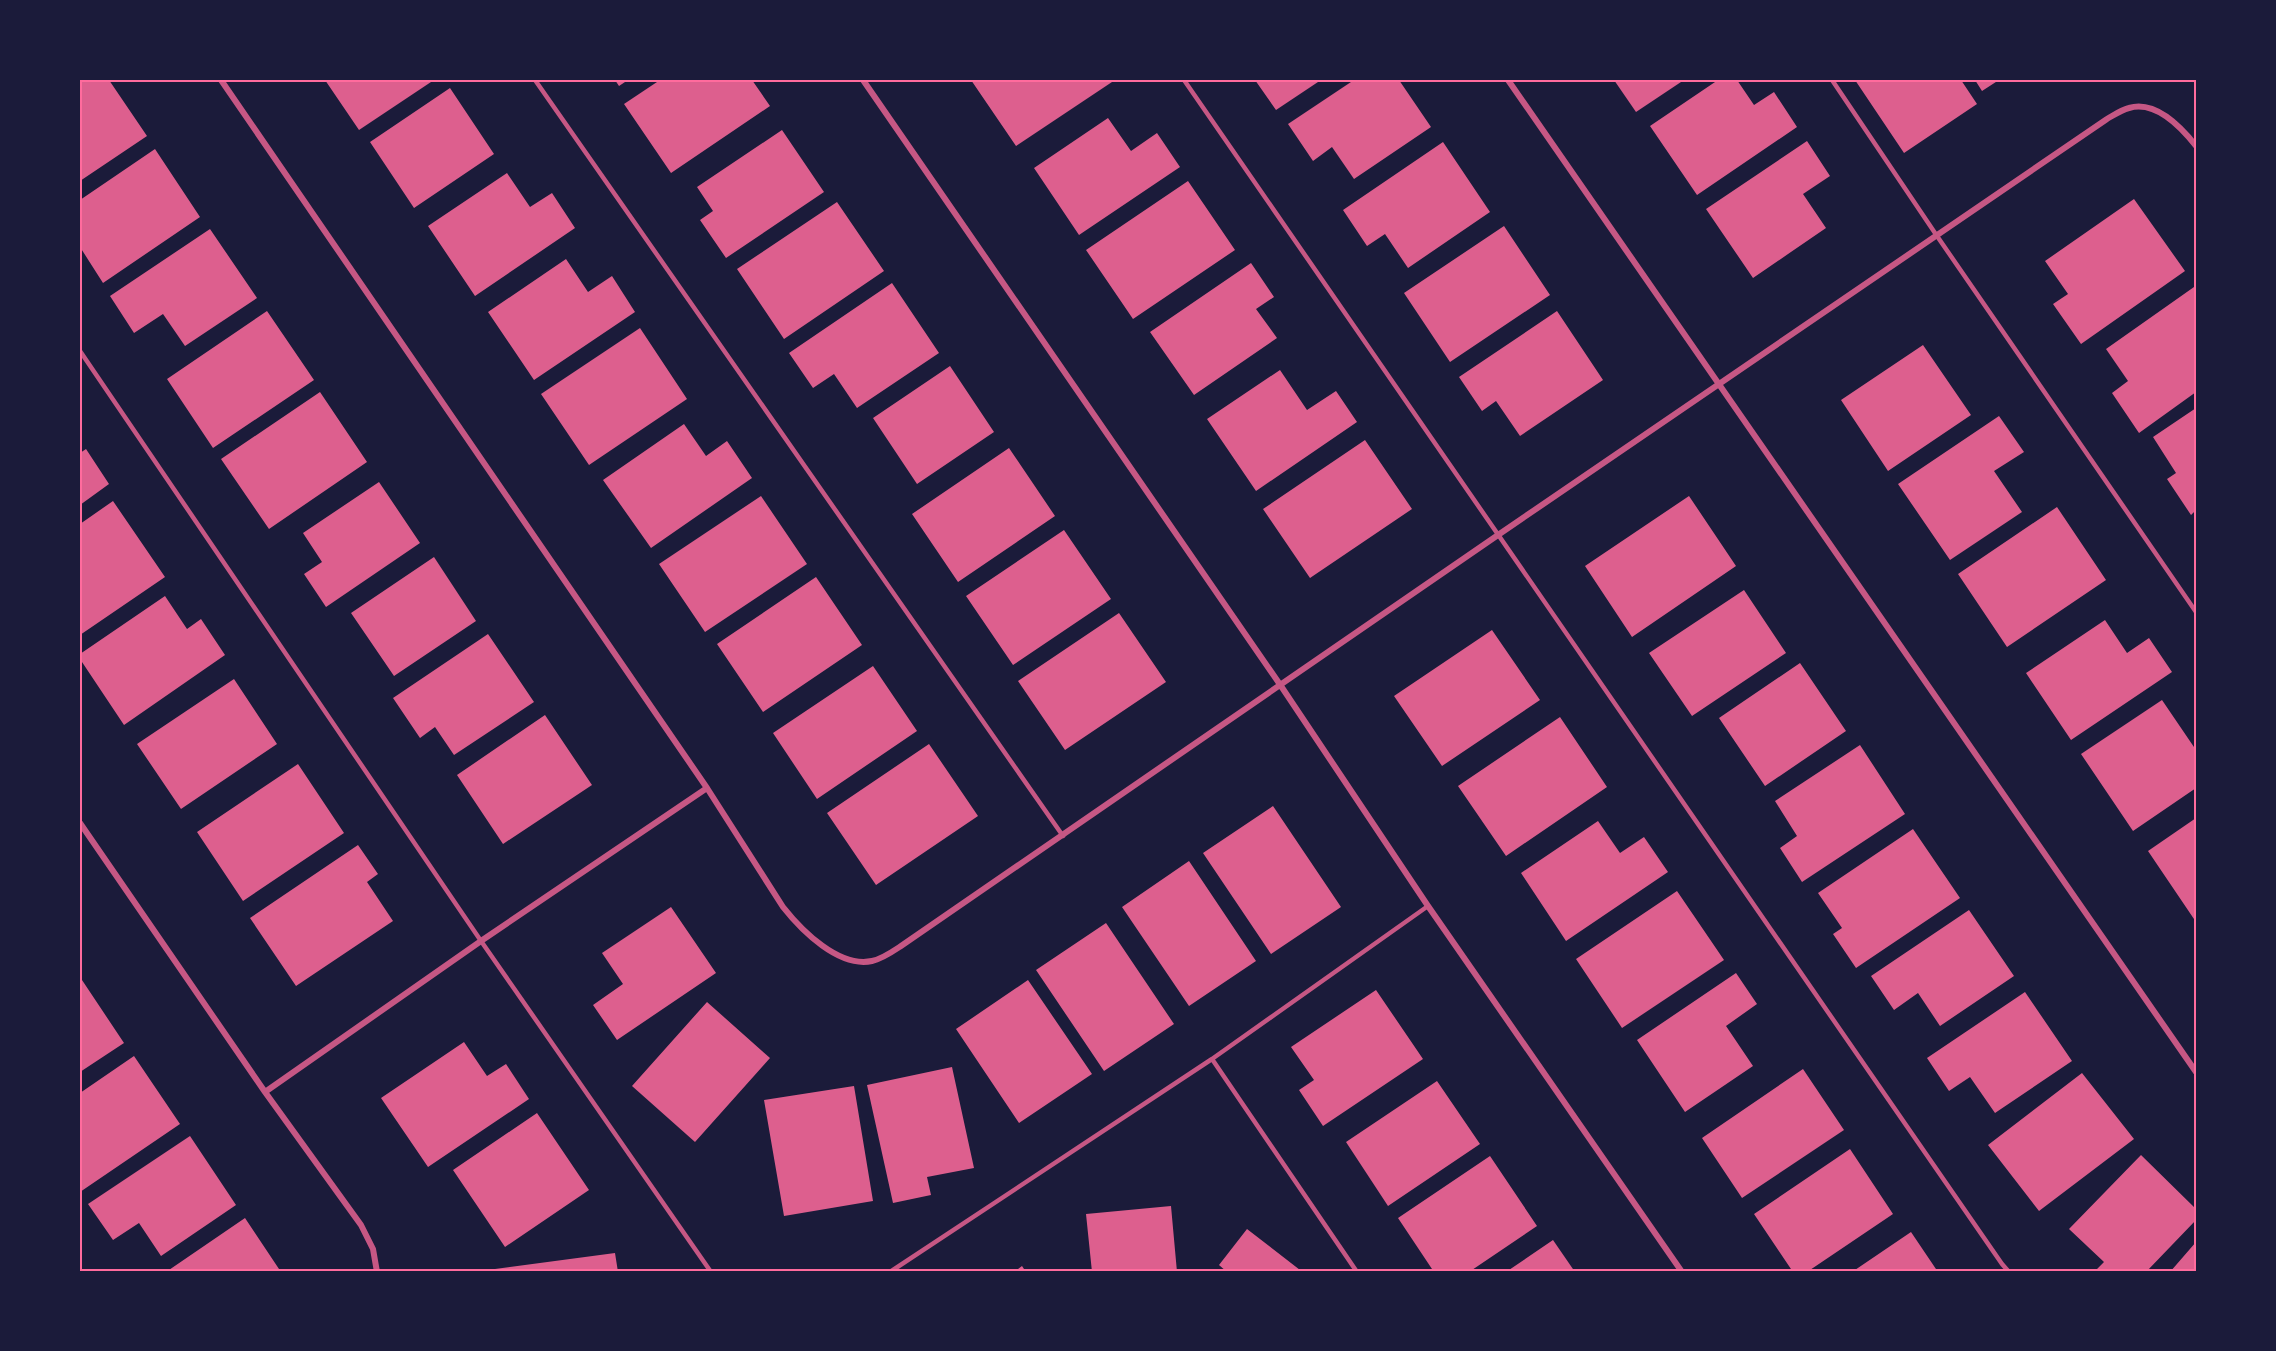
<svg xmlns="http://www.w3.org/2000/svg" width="2276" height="1351" viewBox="0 0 2276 1351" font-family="'Libre Baskerville',serif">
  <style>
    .building { fill: #dd5f8e }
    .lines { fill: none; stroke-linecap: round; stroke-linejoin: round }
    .service { stroke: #c65784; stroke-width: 4.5 }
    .minor { stroke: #c65784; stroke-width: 6 }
    .neatline { fill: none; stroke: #ff6b9d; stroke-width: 2 }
  </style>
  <rect width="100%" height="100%" fill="#1b1b3a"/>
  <path class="building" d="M83,80H109L147,136L80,181V82Z
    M325,80H434L359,130Z
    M615,80H628L619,86Z
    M660,80H752L770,106L671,173L624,104Z
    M971,80H1115L1016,146Z
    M1255,80H1321L1276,110Z
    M1354,80H1399L1431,127L1354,179L1332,147L1313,161L1288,124Z
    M1614,80H1684L1636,112Z
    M1718,80H1737L1754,105L1774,92L1797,127L1697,195L1650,126Z
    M1855,80H1961L1977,104L1904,153Z
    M1975,80H1999L1982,91Z
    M450,88L494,154L414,208L370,142Z
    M1108,118L1131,151L1157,133L1180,167L1079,235L1034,168Z
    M782,130L824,192L726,258L700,220L713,211L697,187Z
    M1807,141L1830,176L1803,194L1826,228L1753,278L1706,209Z
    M1443,142L1490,212L1408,268L1385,234L1367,246L1343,210Z
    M155,149L200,217L103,283L80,247V200Z
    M507,173L530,207L552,193L575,228L475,296L428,226Z
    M1188,181L1235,250L1133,319L1086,250Z
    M2134,199L2185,271L2081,344L2053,304L2068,294L2045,261Z
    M837,202L884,271L784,339L737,269Z
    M1504,226L1550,295L1450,362L1404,293Z
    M210,229L257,298L185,346L163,314L134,333L110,296Z
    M566,259L588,292L612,276L635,312L534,380L488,312Z
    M1251,263L1274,297L1256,309L1277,338L1194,395L1150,332Z
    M892,283L939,353L857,408L834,374L813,388L789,353Z
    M2194,287L2196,291V392L2139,433L2112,393L2128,381L2106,349Z
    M267,311L314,380L213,448L167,379Z
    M1557,311L1603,380L1520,436L1496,401L1482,411L1459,377Z
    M640,328L687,399L589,465L541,394Z
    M1923,345L1971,415L1888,471L1841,400Z
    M950,366L994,432L917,484L873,418Z
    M1280,370L1307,410L1336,391L1357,422L1256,491L1207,419Z
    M320,392L367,462L269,529L221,459Z
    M2196,408V510L2191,515L2167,479L2176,473L2153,437Z
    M1999,416L2024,452L1994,471L2022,512L1950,560L1898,484Z
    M684,424L706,456L727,441L752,478L651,548L603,480Z
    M1365,440L1412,509L1310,578L1263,509Z
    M1009,448L1055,516L958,582L912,514Z
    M86,449L109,484L80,505V453Z
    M379,482L420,543L326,607L304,574L322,562L303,533Z
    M761,496L807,564L705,632L659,564Z
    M1689,496L1736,566L1632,637L1585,566Z
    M113,501L165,577L80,635V524Z
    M2057,507L2106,580L2007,647L1958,574Z
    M1064,530L1111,599L1013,665L966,596Z
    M434,557L476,621L394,676L351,613Z
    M816,577L862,645L763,712L717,644Z
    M1744,590L1786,653L1692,716L1649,653Z
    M165,596L187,629L201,619L225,655L124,725L80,659V654Z
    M1119,613L1166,682L1065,750L1018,681Z
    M2105,620L2127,653L2149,638L2172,672L2071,740L2026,673Z
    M1492,630L1540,700L1442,766L1394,696Z
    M488,634L534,702L454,755L435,727L420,738L393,698Z
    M1800,663L1846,731L1765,786L1719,718Z
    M873,666L917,731L817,799L773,733Z
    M234,679L277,744L181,809L137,744Z
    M2162,700L2196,750V788L2133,831L2081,754Z
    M545,715L592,785L503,844L457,775Z
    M1560,717L1607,787L1506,856L1458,786Z
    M929,744L978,816L876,885L827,813Z
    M1860,745L1905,814L1802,882L1780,848L1797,836L1775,801Z
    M298,764L344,833L243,901L197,832Z
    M1273,806L1341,907L1271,954L1203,853Z
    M2196,818V922L2148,851Z
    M1598,821L1620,853L1644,837L1668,872L1566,941L1521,873Z
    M1913,829L1960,898L1856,968L1833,934L1842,928L1818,893Z
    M358,845L378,874L367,882L393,921L296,986L250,918Z
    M1189,861L1256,961L1189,1006L1122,907Z
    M1677,891L1724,960L1622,1028L1576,959Z
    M671,907L716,973L617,1040L593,1005L623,984L602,953Z
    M1969,910L2014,976L1940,1026L1918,993L1894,1010L1871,976Z
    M1106,923L1174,1024L1104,1071L1036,970Z
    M1736,973L1757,1004L1726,1026L1753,1066L1685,1112L1637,1040Z
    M80,977L124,1043L80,1072Z
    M1028,980L1092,1074L1019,1123L956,1029Z
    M1376,990L1423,1059L1323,1126L1299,1090L1314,1080L1291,1047Z
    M2025,992L2072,1061L1995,1113L1970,1077L1949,1091L1927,1058Z
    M707,1002L770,1058L695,1142L632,1086Z
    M464,1042L487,1076L506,1064L529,1099L428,1167L381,1098Z
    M134,1056L180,1124L80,1192V1093Z
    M952,1067L974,1168L927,1177L931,1195L893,1203L867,1085Z
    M1803,1069L1844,1130L1742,1198L1702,1138Z
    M2082,1073L2134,1139L2039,1211L1988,1145Z
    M1437,1081L1480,1144L1388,1206L1346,1142Z
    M854,1086L873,1201L784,1216L764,1100Z
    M537,1113L589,1190L505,1247L453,1170Z
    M190,1136L236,1205L161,1256L139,1223L113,1240L88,1204Z
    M1850,1149L1893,1214L1807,1272H1793L1754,1214Z
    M2141,1155L2196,1209V1220L2146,1272H2094L2104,1262L2069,1229Z
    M1490,1156L1537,1226L1469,1272H1434L1398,1218Z
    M1171,1206L1177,1272H1092L1086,1214Z
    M245,1218L281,1272H166Z
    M1247,1229L1300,1270L1299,1272H1227L1219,1265Z
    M1911,1232L1938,1272H1852Z
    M1553,1240L1575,1272H1506Z
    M2196,1242V1272H2170Z
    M615,1253L618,1272H495V1269Z
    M1022,1266L1026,1272H1014Z"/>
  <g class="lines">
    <path class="service" d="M535,80L1063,836
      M1184,80L2002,1264L2009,1272
      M1832,80L1937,236L2196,612
      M80,351L481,941L711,1272
      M1212,1059L1357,1272
      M890,1272L1212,1059L1428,906"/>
    <path class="minor" d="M221,80L707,788L783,907C802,931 839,968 872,961C882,959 892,952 901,946L1498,535L2107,119C2114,115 2121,110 2129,108C2156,100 2181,127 2196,146
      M863,80L1281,686L1428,906L1682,1272
      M1508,80L2196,1072
      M80,823L265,1092L361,1225L373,1249L377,1272
      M265,1092L481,941L707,788"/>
  </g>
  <rect width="2276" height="1351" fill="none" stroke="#1b1b3a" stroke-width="162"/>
  <rect x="81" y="81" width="2114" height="1189" class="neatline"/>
</svg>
